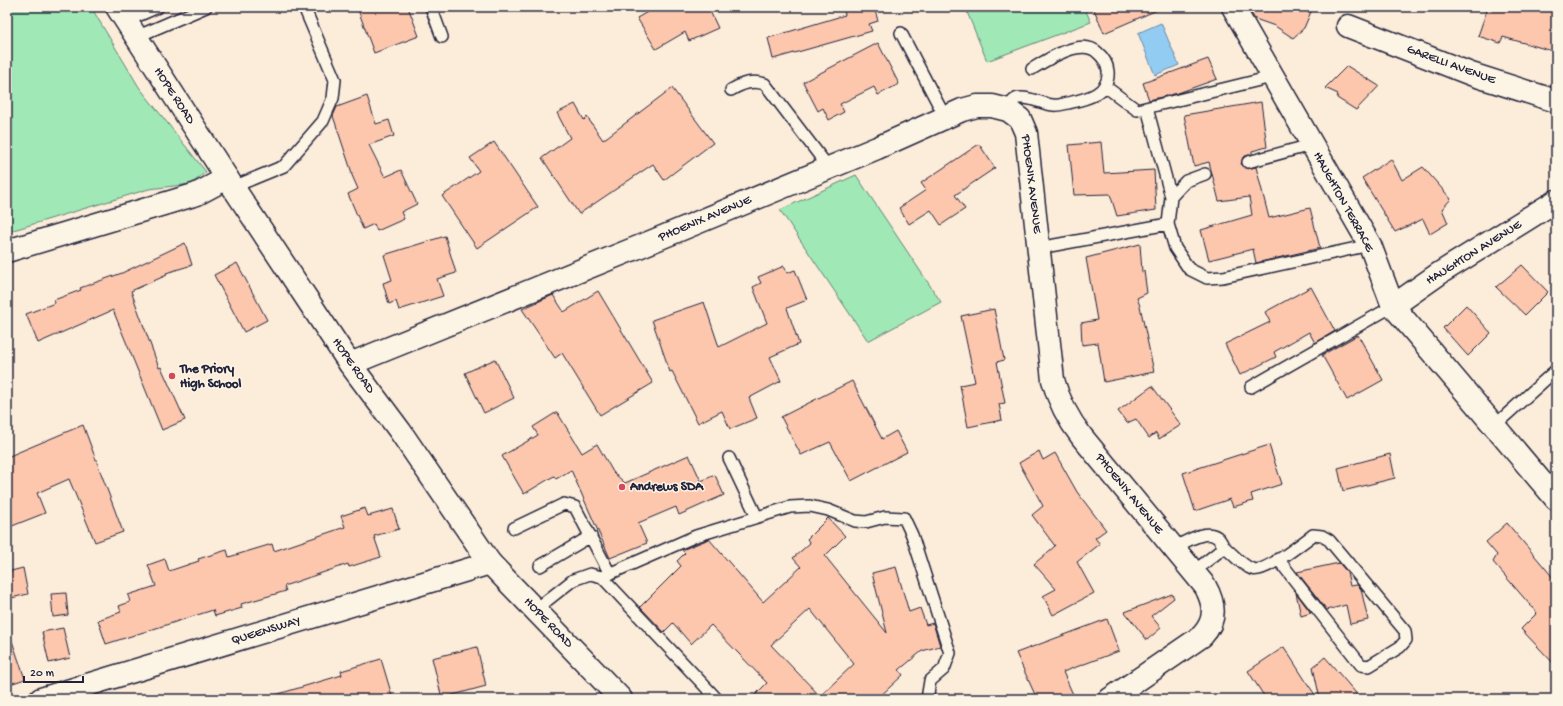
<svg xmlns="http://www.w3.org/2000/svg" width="1563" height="706" viewBox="0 0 1563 706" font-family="'Gochi Hand',sans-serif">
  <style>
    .green { fill: #a0e8b5; stroke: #618578 }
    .water { fill: #93ccf2; stroke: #6688a9 }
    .building { fill: #fdc7ae; stroke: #22223b; fill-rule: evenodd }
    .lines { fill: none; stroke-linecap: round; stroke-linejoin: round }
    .service-casing { stroke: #22223b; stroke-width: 14 }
    .minor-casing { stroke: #22223b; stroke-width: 25 }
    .primary-casing { stroke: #22223b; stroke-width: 25 }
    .service { stroke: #fcf5e5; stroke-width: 11 }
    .minor { stroke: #fcf5e5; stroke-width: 22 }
    .primary { stroke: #fcf5e5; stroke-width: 22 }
    .poi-dot { fill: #d1495b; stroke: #fcf5e5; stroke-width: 1.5 }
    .labels { text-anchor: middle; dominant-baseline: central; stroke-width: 3; stroke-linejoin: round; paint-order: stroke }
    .street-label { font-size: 13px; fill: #22223b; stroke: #fcf5e5 }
    .poi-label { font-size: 13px; font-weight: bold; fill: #22223b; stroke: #fcf5e5; text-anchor: start }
  </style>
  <rect width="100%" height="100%" fill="#fcecda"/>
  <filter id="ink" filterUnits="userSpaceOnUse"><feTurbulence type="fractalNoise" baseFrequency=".025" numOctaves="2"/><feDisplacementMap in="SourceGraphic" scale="8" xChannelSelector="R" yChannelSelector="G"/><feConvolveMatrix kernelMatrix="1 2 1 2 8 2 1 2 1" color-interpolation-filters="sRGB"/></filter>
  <g filter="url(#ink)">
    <path class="green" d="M7,7H91L139,87L206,172L191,184L149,189L7,232Z
      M965,7H1084L1091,22L987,61Z
      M856,175L941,302L868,341L780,210Z"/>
    <path class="water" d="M1161,23L1179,65L1155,75L1138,33Z"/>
    <path class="building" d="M357,7H408L419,36L374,53Z
      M656,7H708L718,28L689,41L685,32L656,49L637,18Z
      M843,7H874L878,21L869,24L872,31L773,59L768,38L845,15Z
      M1093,7H1164L1104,33Z
      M1247,7H1313L1304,28L1293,38L1275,26L1255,19Z
      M1488,7H1556V52L1503,37L1500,43L1478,36Z
      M878,43L899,84L878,95L874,87L840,104L844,112L829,120L823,108L818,111L803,82Z
      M1208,59L1217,79L1178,93L1149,100L1143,83Z
      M1347,66L1379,86L1356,110L1337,98L1338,94L1325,88Z
      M672,88L713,143L664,180L653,164L579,214L542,158L570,138L557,113L575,104L584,120L587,117L603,140Z
      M367,96L376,124L389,120L394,136L369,145L385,177L401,170L417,204L401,212L404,219L377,231L374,224L363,229L348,194L358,189L351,173H352L333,116L337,107Z
      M1261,102L1267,147L1252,151V154L1243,157L1241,164L1247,169L1256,167L1269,218L1310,208L1320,248L1256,263L1253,249L1209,260L1201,230L1252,215L1249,197L1219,201L1209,162L1194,166L1184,115Z
      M494,142L538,207L477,248L442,196L479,171L470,158Z
      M1101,142L1104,173L1154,170L1156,210L1117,216L1110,194L1074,195L1069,145Z
      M979,144L995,168L955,195L965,209L941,225L931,210L909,224L899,208L926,190L921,183Z
      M1391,159L1402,180L1423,167L1451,199L1442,209L1448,223L1430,234L1423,219L1395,232L1362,178Z
      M445,236L456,273L437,279L443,296L399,310L396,301L389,304L383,283L392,280L384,255Z
      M185,243L192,265L166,273L167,275L131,291L159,368L161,367L185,420L162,430L113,310L38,343L26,314L55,303L54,300L81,290L80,288L122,273Z
      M1140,244L1142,272L1144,271L1147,293L1137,298L1140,306L1154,372L1104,382L1098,343L1082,345L1081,323L1097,320L1086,258Z
      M237,263L267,320L244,332L214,275Z
      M1522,265L1548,292L1525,315L1496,287Z
      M784,266L787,273L795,270L807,300L787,308L799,344L770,357L781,381L749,398L757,418L730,429L722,411L698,423L672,371L670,372L652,320L704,302L719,347L767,323L753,287L761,283L758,277Z
      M1311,287L1335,331L1315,343L1309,332L1274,352L1276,357L1240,375L1225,344L1270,322L1265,312Z
      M598,291L653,383L600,415L562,353L555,358L522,309L553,295L564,312Z
      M1466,305L1491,333L1468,356L1443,328Z
      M994,309L1004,360L997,362L1005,403L999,404L1002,420L968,427L960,385L975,382L961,316Z
      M1358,335L1383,380L1347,400L1322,355Z
      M495,359L514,398L484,413L465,373Z
      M852,381L882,439L896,431L907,452L851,481L830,442L801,455L781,417Z
      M1152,386L1181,425L1159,439L1156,433L1149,438L1136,419L1127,423L1118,411Z
      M557,412L582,453L597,444L613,472L625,483L689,455L701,481L715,475L724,495L679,515L676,507L638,523L647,543L610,558L571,470L556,479L554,476L524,494L502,456L538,435L533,427Z
      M83,425L123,532L95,542L69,479L37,493L45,513L7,528V457Z
      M1269,445L1282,484L1251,494L1253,501L1233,507L1230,499L1195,511L1183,473Z
      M1039,451L1043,460L1055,453L1077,492L1106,530L1095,538L1100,544L1077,562L1094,593L1053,615L1043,596L1056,589L1034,564L1055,546L1032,515L1043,506L1019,463Z
      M1390,454L1395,478L1343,491L1338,468Z
      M365,508L368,516L393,509L399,529L374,536L381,557L349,567L348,564L284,586L286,591L241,604L242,608L215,616L213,610L106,644L98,620L121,612L119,606L130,602L128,595L156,586L148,565L165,559L169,571L199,561L198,559L227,550L229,557L272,544L274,551L345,527L341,516Z
      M828,518L845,536L825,556L887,633L872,573L896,567L909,612L920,608L926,625L933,623L937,636L940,646L922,651L899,670L903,675L877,699H751L767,683L711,625L691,644L673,623L664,632L640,607L681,566L677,561L685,553L682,550L709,539L763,602L801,567L793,558L810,543L807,539ZM810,609L854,664L820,696L771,645Z
      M1507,523L1556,581V666L1521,629L1537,613L1493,562L1497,555L1486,542Z
      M1339,563L1347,572L1350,586L1357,585L1361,589L1368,620L1350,624L1346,605L1327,610L1297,572Z
      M23,568L28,594L7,599V572Z
      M66,593L68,615L53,617L51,594Z
      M1296,593L1311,613L1301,616Z
      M1172,594L1174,598L1151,616L1161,628L1147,640L1125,612Z
      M1107,619L1119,651L1063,672L1075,699H1037L1016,653Z
      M63,628L70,658L49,663L42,632Z
      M10,635L25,679L7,685V636Z
      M477,647L486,686L442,698L432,658Z
      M1284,647L1307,683L1318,699H1266L1248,671Z
      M1325,657L1361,699H1320L1313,667Z
      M381,659L393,699H275V695L342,675L341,671Z"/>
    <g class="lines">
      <g class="service-casing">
        <path id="service" d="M431,7L442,37
          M126,21L158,7
          M901,33L945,117
          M136,37L206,7
          M1106,87L1137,110L1272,77
          M731,90C743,83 752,80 765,84L829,168
          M1147,108L1171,197
          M1008,110C1011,104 1013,98 1020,98C1032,97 1041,104 1053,105C1057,106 1063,104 1068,103C1086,99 1110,94 1108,71C1107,63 1104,58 1098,53C1082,37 1048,59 1032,69
          M1248,162L1311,145
          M1205,174L1186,181L1171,197L1168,224L1175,248L1189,269L1207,278L1223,277L1370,245
          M233,187L284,166L323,121L333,98L335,80L304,7
          M1039,248L1168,224
          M1251,387L1393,306
          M1494,426L1556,370
          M729,458L757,517
          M514,528L564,504L575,507L610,574
          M1223,546C1231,552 1242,566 1252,569C1264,574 1302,543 1313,535L1322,536L1329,540L1405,631L1406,640L1400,647L1369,666L1361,665L1278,559
          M1173,548C1188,541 1214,522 1223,546L1221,550L1193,572
          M540,566L591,536
          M602,577L696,536L790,507L810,506L828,510L855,521L866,522L885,517L904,518L912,535L950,653L944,669L930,681L927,699
          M535,610L573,580L590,574L602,577L717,699"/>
      </g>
      <g class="minor-casing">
        <path id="minor" d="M1233,7L1370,245L1393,306L1556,499
          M1348,26L1471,74L1556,101
          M7,251L197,194L227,178
          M1393,306L1440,273L1556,201
          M350,364L636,248L877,148L962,110L977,106H992L1008,110L1020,119L1026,133L1053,380C1059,402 1068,419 1082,437L1205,586C1215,604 1217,620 1202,636L1110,699
          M41,699L490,563"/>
      </g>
      <g class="primary-casing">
        <path id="primary" d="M117,7L227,178L350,364L400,431L490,563L621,699"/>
      </g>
      <use href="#service" class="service"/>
      <use href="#minor" class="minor"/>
      <use href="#primary" class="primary"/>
    </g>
  </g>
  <g class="poi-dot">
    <circle cx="172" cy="376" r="4"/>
    <circle cx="622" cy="487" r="4"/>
  </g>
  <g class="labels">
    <g class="street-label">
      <text transform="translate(1451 65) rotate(20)">GARELLI AVENUE</text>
      <text transform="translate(174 96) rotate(57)">HOPE ROAD</text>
      <text transform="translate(1031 184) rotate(83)">PHOENIX AVENUE</text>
      <text transform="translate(1343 202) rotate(61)">HAUGHTON TERRACE</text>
      <text transform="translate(705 219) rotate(-23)">PHOENIX AVENUE</text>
      <text transform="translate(1474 253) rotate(-32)">HAUGHTON AVENUE</text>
      <text transform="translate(353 366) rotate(55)">HOPE ROAD</text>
      <text transform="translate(1129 494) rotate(51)">PHOENIX AVENUE</text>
      <text transform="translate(548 623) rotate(46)">HOPE ROAD</text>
      <text transform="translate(266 631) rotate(-17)">QUEENSWAY</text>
    </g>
    <g class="poi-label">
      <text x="180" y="369">The Priory<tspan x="180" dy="15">High School</tspan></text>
      <text x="630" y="487">Andrews SDA</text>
    </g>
  </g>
  <rect width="1563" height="706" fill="none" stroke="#fcf5e5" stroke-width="24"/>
  <rect x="12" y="12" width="1539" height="682" fill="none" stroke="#22223b" stroke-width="1.5" filter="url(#ink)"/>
  <path d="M24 676v6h59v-6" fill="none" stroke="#22223b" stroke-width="2"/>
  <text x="30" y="676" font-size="12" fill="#22223b" stroke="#fcf5e5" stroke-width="3" paint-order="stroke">20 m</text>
</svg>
